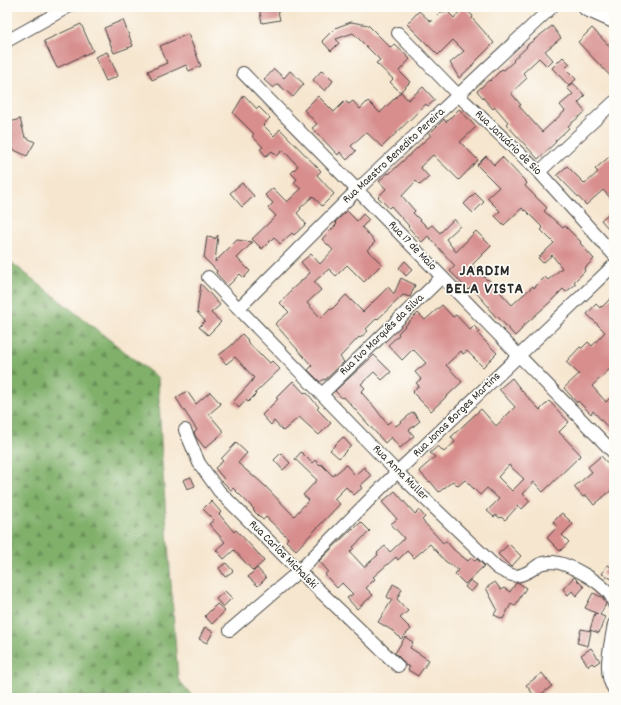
<svg xmlns="http://www.w3.org/2000/svg" width="621" height="705" viewBox="0 0 621 705" font-family="Dekko,sans-serif">
  <style>
    .forest { fill: url(#forest-firs); stroke: #566e4a }
    .building { fill: #d78e8d; fill-rule: evenodd }
    .lines { fill: none; stroke-linecap: round; stroke-linejoin: round }
    .minor-casing { stroke: #494744; stroke-width: 14 }
    .highway-casing { stroke: #494744; stroke-width: 20 }
    .minor { stroke: #fff; stroke-width: 12 }
    .highway { stroke: #fff; stroke-width: 18 }
    .labels { text-anchor: middle; dominant-baseline: central; stroke-width: 3.5; stroke-linejoin: round; paint-order: stroke }
    .street-label { font-size: 12px; fill: #2b2b2b; stroke: #fdfcf7 }
    .district-label { font-size: 16px; font-weight: bold; letter-spacing: 1px; fill: #2b2b2b; stroke: #fdfcf7 }
  </style>
  <defs>
    <pattern id="forest-firs" width="22" height="20" patternUnits="userSpaceOnUse"><rect width="22" height="20" fill="#80b06a"/><path d="M5 1l3.5 6h-7zM16 11l3.5 6h-7z" fill="#698f57"/></pattern>
  </defs>
  <rect width="100%" height="100%" fill="#fdfcf7"/>
  <filter id="ink" filterUnits="userSpaceOnUse"><feTurbulence type="fractalNoise" baseFrequency=".025" numOctaves="2"/><feDisplacementMap in="SourceGraphic" scale="8" xChannelSelector="R" yChannelSelector="G"/><feConvolveMatrix kernelMatrix="1 2 1 2 8 2 1 2 1" color-interpolation-filters="sRGB"/></filter>
  <filter id="wash" filterUnits="userSpaceOnUse"><feTurbulence type="fractalNoise" baseFrequency=".012" numOctaves="4" result="noise"/><feDisplacementMap in="SourceGraphic" scale="16" xChannelSelector="R" yChannelSelector="G"/><feGaussianBlur stdDeviation="0.9" result="paint"/><feColorMatrix in="noise" values="0 0 0 0 0 0 0 0 0 0 0 0 0 0 0 0 0 1.4 0 .05"/><feComposite in="paint" operator="in"/></filter>
  <g filter="url(#wash)">
    <rect width="100%" height="100%" fill="#f6e6cf"/>
    <path class="forest" d="M7,259L158,378L162,461L178,679L194,698H7Z"/>
    <g id="blocks">
      <path class="building" d="M259,7H277L280,20L262,23Z
        M463,7L473,16L472,18L494,43L473,64V65L459,78L450,63L464,51L453,40L438,55L407,24L419,11L431,22L441,12L447,11L454,18Z
        M123,20L133,46L114,53L104,28Z
        M351,22L368,25L391,48L394,44L410,59L399,71L410,82L400,92L390,82L393,79L376,63L380,60L353,33L336,39L339,43L331,51L322,41L335,28Z
        M81,24L93,51L57,68L44,41Z
        M552,26L561,38L545,51L553,60L547,66L539,58L523,73L527,78L511,93L521,105L519,106L542,132L565,111L560,105L573,94L567,88L573,83L585,96L578,103L585,112L568,126L569,128L555,141L556,142L538,159L506,124L508,122L495,107L493,109L477,91L489,80L490,81L502,69L504,70L514,61L513,60L527,47L526,46Z
        M592,28L614,51V80L578,42Z
        M188,34L201,66L189,71L186,65L152,80L148,71L167,63L160,46Z
        M107,52L118,76L106,81L95,57Z
        M563,57L570,64L565,68L576,79L569,86L552,68Z
        M274,69L284,78L290,71L304,84L293,97L278,84L273,88L264,80Z
        M322,70L333,81L325,91L313,80Z
        M423,87L435,100L428,106L426,104L382,147L366,132L351,146L356,151L347,160L340,152L338,155L312,128L317,124L304,110L318,96L334,112L345,101L349,104L353,101L360,109L368,101L380,113L401,92L408,100Z
        M244,95L257,109L259,107L270,118L263,125L274,136L280,129L321,171L317,175L334,194L322,206L313,196L300,208L301,209L297,213L306,224L294,235L292,233L280,244L274,237L262,249L252,239L276,216L268,208L273,203L265,195L273,188L287,202L301,189L294,183L297,179L291,173L298,166L283,150L277,156L272,151L266,156L260,149L263,147L252,136L254,134L233,113Z
        M459,109L476,127L460,142L478,160L459,180L433,155L420,167L429,177L420,185L416,181L402,196L415,211L413,213L428,228L432,225L440,233L454,219L460,226L446,239L456,252L476,231L491,246L472,265L487,280L488,279L512,305L533,286L534,288L545,277L548,280L562,268L552,255L543,263L538,258L554,243L541,230L543,228L525,210L524,211L522,208L504,225L495,216L500,211L487,198L499,187L477,165L486,156L494,165L502,157L527,183L525,186L547,208L544,211L563,228L565,226L581,242L580,243L594,259L584,269L585,271L574,282L576,284L566,292L563,289L548,304L521,328L522,329L515,336L498,317L497,318L488,308L489,307L471,287L468,290L450,271L455,266L428,236L422,242L408,227L409,226L391,206L389,208L378,197L386,189L379,181L388,173L389,174L431,135L429,134L444,119L446,122Z
        M20,119L25,137L35,142L27,156L10,148L11,140L7,126V123Z
        M609,157L614,163V202L603,190L586,205L557,175L567,166L585,184L598,172L595,169Z
        M242,183L254,196L242,207L230,193Z
        M475,193L484,202L473,213L464,204Z
        M614,209V235L601,220Z
        M347,211L357,221L363,214L369,220L362,227L375,242L367,250L382,264L364,282L347,265L336,276L329,269L314,282L321,290L307,303L321,318L330,308L331,310L346,295L363,312L388,287L394,294L401,278L415,285L410,297L403,295L378,319L377,318L366,329L368,331L360,338L359,337L340,357L344,362L325,380L324,379L320,382L308,370L312,366L275,324L289,312L280,303L290,292V291L310,273L301,262L311,254L320,264L333,250L322,239L337,224L335,222Z
        M218,235L215,262L237,240L253,242L237,258L250,271L244,278L240,274L228,286L216,273L217,271L204,258L207,237L215,238V239Z
        M405,261L413,269L406,276L399,268Z
        M201,284L220,305L211,313L221,322L208,335L199,327L205,321L197,312Z
        M614,295V365L592,386L606,402L614,394V434L593,411L591,414L578,401L577,403L564,388L579,374L566,362L580,347L582,348L588,342L592,346L605,332L587,314L596,304L600,308L601,306L602,307Z
        M442,305L453,317L456,315L470,330L474,326L480,332L478,334L497,353L483,367L467,351L463,354L461,351L446,365L462,382L431,411L413,393L414,392L413,391L419,386L416,383L421,379L415,372L426,363L413,349L402,360L388,345L399,335L398,333L418,313L425,320Z
        M242,334L248,340L247,341L261,356L262,355L270,363L272,361L280,369L255,393L256,394L248,402L246,400L239,408L233,402L252,381V380L254,378L235,357L226,364L219,355L231,346Z
        M374,355L391,372L382,380L374,372L361,384L365,388L361,392L376,409L387,424L391,421L396,426L413,412L420,421L409,430L414,436L400,448L391,437L385,443L344,397L342,398L335,391Z
        M512,378L522,391L540,410L549,401L569,422L559,432L581,455L543,492L534,482L523,494L530,501L522,509L518,506L505,520L501,517L500,518L496,515L494,517L487,511L499,499L487,488L480,495L465,480L458,486L453,481L439,492L430,481L429,482L419,471L435,457L430,453L438,446L444,452L455,442L451,437L481,409L496,426L515,407L499,389ZM509,465L524,479L512,491L498,477Z
        M293,381L304,393L306,392L312,399L319,407L317,409L331,423L319,435L299,417L283,431L274,421L271,425L262,415L278,399L276,398Z
        M187,391L196,404L210,392L221,404L209,414L224,432L205,448L196,437L194,433L197,430L176,398Z
        M343,437L351,446L339,458L330,450Z
        M236,443L247,453L238,463L254,477H255L265,486L294,516L309,500L303,495L317,480L295,459L301,452L312,463L315,460L320,465L321,464L333,476L346,465L355,475L364,467L371,476L360,486L362,488L354,495L346,487L334,499L340,504L296,550L286,541L288,538L266,517L263,520L253,510L254,509L233,488L231,490L222,481L224,479L215,468L223,461L221,459Z
        M281,453L290,463L283,470L274,460Z
        M601,456L614,470V488L594,505L586,495L583,497L574,487L592,472L588,467Z
        M191,477L195,486L187,489L183,480Z
        M395,491L415,514L419,510L425,517L422,520L443,543L446,541L454,550L468,561L471,558L475,561L477,559L484,566L465,584L455,574L458,570L445,561L430,544L414,558L407,551L398,560L396,557L373,577L375,579L366,588L373,595L357,609L347,598L353,594L342,583L337,588L325,575L328,571L319,561L353,528L354,529L361,522L370,531L353,547L354,548L350,552L364,567L378,555L377,553L385,546L390,552L402,541L404,538L391,524L397,519L382,502Z
        M211,501L221,512L219,514L234,532L236,530L255,550L264,561L253,571L234,550L224,559L216,550L225,542L209,524L214,520L203,509Z
        M562,513L573,524L562,535L569,542L560,551L547,538L557,527L553,522Z
        M509,544L521,556L511,567L498,554Z
        M226,563L233,571L225,577L219,568Z
        M607,565L614,568V580L602,574Z
        M257,568L266,578L258,586L248,577Z
        M574,577L584,587L576,596L572,591L568,595L563,589Z
        M470,580L477,585L471,592L465,587Z
        M495,582L501,590L504,588L510,592L516,583H519L526,588L515,606L511,604L503,619L494,615L497,609L486,588Z
        M393,584L402,589L397,599L408,611L400,618L411,629L401,639L393,631L378,622L392,600L387,597Z
        M225,591L232,598L223,607L216,599Z
        M593,593L603,598L606,604L600,615L605,617L599,633L590,630L595,613L598,614L585,608Z
        M217,604L225,611L212,624L205,616Z
        M205,627L213,632L207,643L199,639Z
        M581,629L591,631L588,646L577,643Z
        M405,637L413,642L410,648L429,660L418,676L408,670L410,667L405,665L403,661L395,653Z
        M591,648L600,661L594,665L592,663L588,666L581,655Z
        M542,673L552,686L536,698L526,685Z"/>
    </g>
  </g>
  <g filter="url(#ink)">
    <use href="#blocks" fill-opacity="0" stroke="#494744" stroke-width="1"/>
    <g class="lines">
      <g class="minor-casing">
        <path id="minor" d="M398,33L458,95L539,172L614,255
          M7,41L68,7
          M243,73L614,453
          M539,172L614,102
          M208,277L397,472L497,568C513,577 517,579 533,569C537,566 540,563 544,563C547,562 550,562 553,562C569,563 605,584 612,598C613,600 613,602 614,604
          M239,308L357,190L552,7
          M322,394L442,277
          M185,430L199,463L219,491L299,571L398,666
          M614,624C611,643 602,673 614,689
          M230,630L299,571L397,472L614,265"/>
      </g>
      <g class="highway-casing">
        <path id="highway" d="M587,7L614,19"/>
      </g>
      <use href="#minor" class="minor"/>
      <use href="#highway" class="highway"/>
    </g>
  </g>
  <g class="labels">
    <g class="street-label">
      <text transform="translate(508 143) rotate(44)">Rua Januário de Sio</text>
      <text transform="translate(394 156) rotate(-43)">Rua Maestro Benedito Pereira</text>
      <text transform="translate(412 246) rotate(46)">Rua 17 de Maio</text>
      <text transform="translate(382 335) rotate(-44)">Rua Ivo Marquês da Silva</text>
      <text transform="translate(457 415) rotate(-44)">Rua Jonas Borges Martins</text>
      <text transform="translate(400 473) rotate(45)">Rua Anna Muller</text>
      <text transform="translate(283 555) rotate(45)">Rua Carlos Michalski</text>
    </g>
    <g class="district-label">
      <text x="485" y="271">JARDIM<tspan x="485" dy="18">BELA VISTA</tspan></text>
    </g>
  </g>
  <rect width="621" height="705" fill="none" stroke="#fdfcf7" stroke-width="24"/>
</svg>
